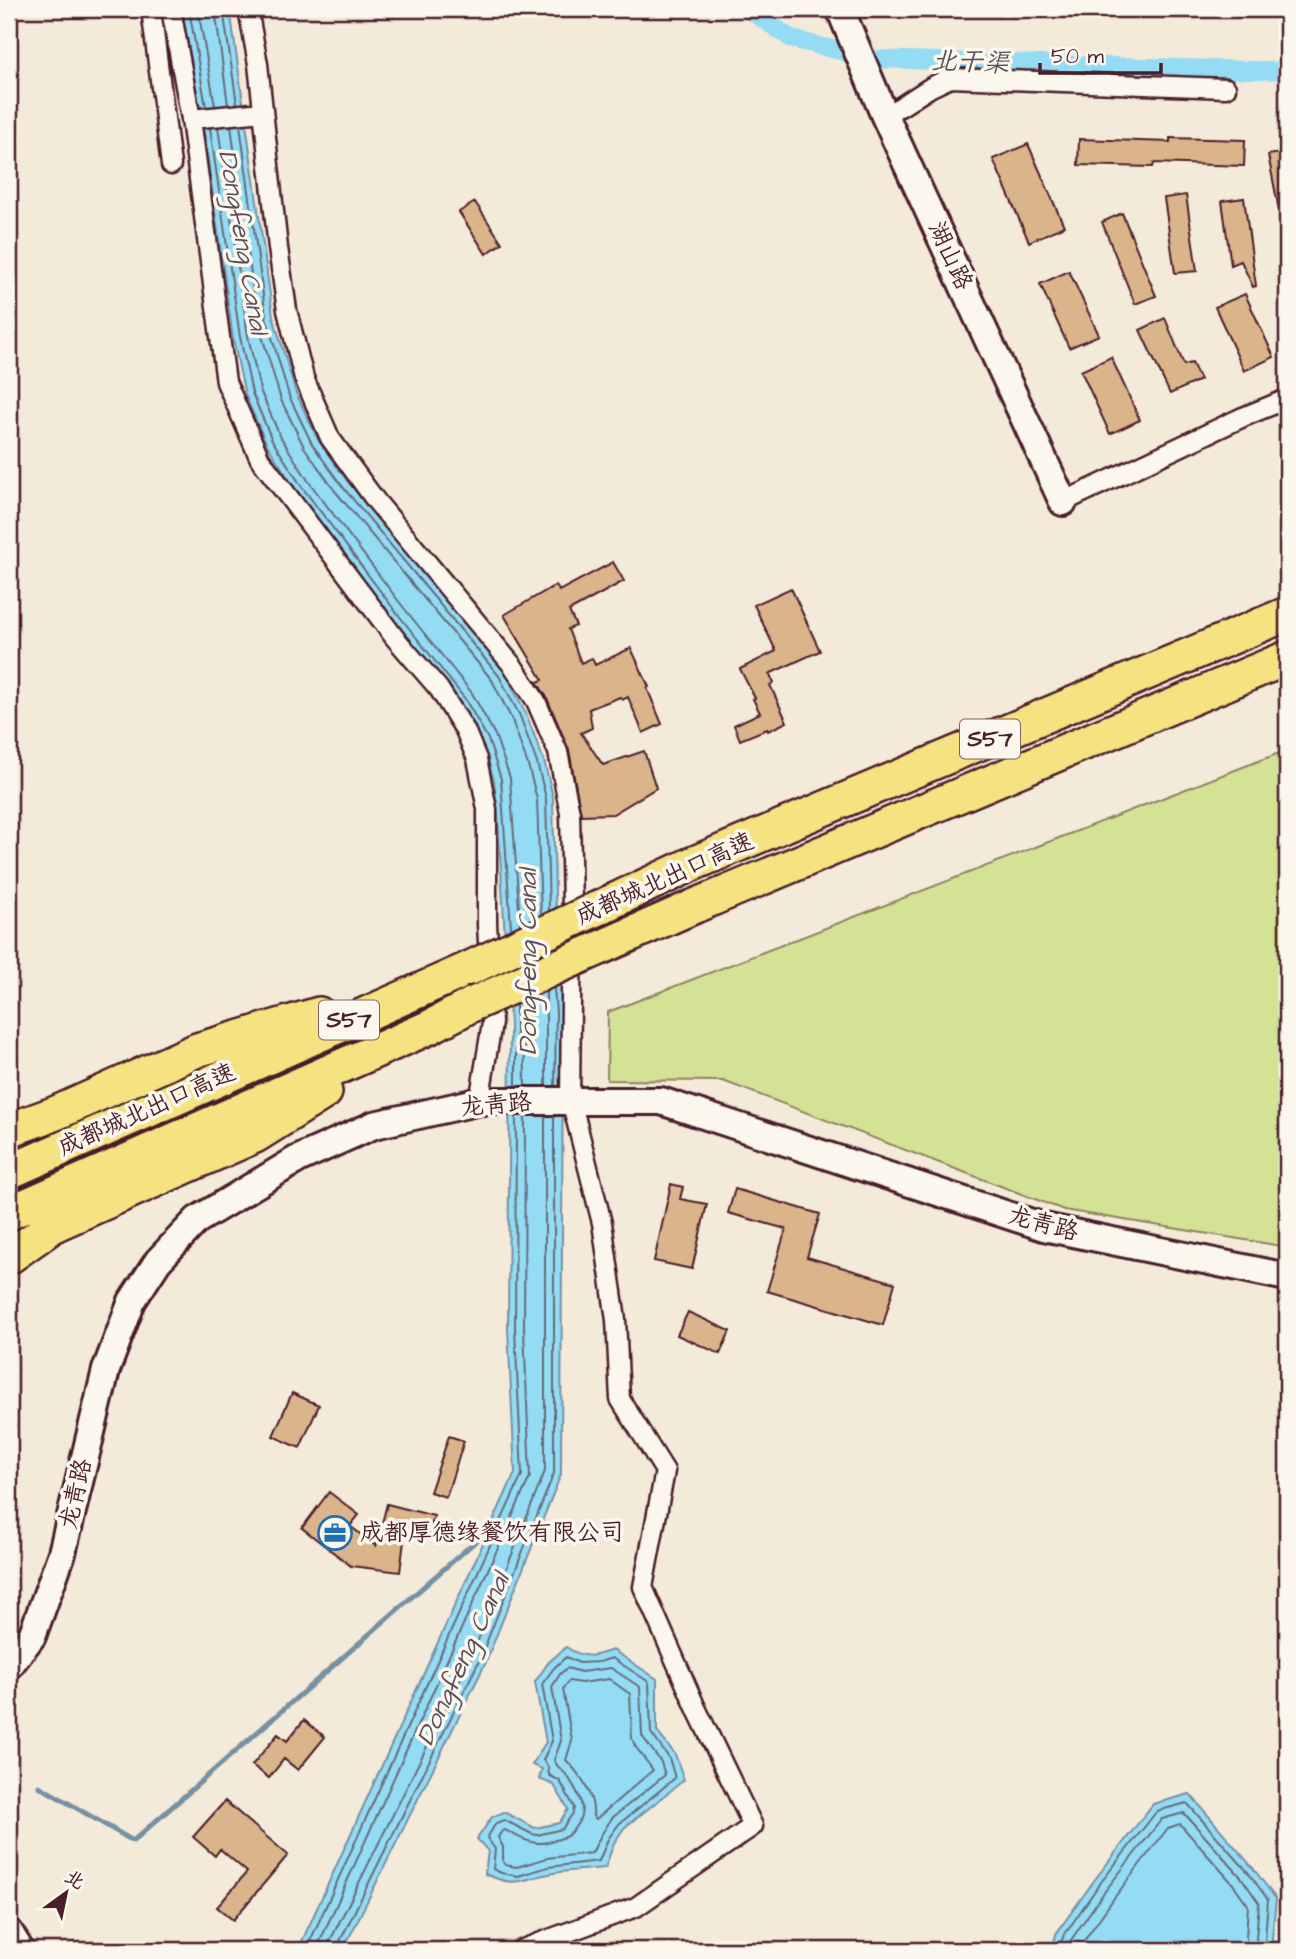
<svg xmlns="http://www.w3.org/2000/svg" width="1296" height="1959" viewBox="0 0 1296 1959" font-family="'Architects Daughter','LXGW WenKai TC',sans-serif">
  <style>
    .green { fill: #d4e295; stroke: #8f8060; stroke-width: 2 }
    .water { fill: #93dcf4; stroke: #7690a4; stroke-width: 2 }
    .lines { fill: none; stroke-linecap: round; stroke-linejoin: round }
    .shore { stroke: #676b7b; stroke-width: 2 }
    .stream { stroke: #7690a4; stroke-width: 5 }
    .canal { stroke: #93dcf4; stroke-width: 18 }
    .building { fill: #dab48b; stroke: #4a1f2b; stroke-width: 2 }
    .street-casing { stroke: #4a1f2b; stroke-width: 23 }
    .secondary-casing { stroke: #4a1f2b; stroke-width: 32 }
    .highway-casing { stroke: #4a1f2b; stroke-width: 38 }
    .street { stroke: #fbf7ec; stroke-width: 18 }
    .secondary { stroke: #fbf7ec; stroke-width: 26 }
    .highway { stroke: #f5e382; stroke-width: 33 }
    .highway-bridge-casing { stroke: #4a1f2b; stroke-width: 38; stroke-linecap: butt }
    .highway-bridge { stroke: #f5e382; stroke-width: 33 }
    .labels { text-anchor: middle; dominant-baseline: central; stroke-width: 7; stroke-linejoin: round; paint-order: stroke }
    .shield { fill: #fbf7ec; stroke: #7f6065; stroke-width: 2 }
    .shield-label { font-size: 23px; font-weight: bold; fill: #4a1f2b }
    .street-label { font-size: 24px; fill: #4a1f2b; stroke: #fbf7ec }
    .poi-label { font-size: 24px; fill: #4a1f2b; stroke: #fbf7ec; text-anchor: start }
    .water-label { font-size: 26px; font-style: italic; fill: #5c4e5d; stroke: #fbf7ec }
  </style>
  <rect width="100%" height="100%" fill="#f4ead9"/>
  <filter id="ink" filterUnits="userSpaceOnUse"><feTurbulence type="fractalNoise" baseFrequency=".0143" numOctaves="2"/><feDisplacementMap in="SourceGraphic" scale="14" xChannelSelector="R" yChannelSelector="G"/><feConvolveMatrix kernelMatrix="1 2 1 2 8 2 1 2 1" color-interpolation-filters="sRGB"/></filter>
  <g filter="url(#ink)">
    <path class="green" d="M1287,750V1247L1064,1210L723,1081L607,1080L608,1012Z"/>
    <path class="water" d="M182,9H230L273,316L296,393L318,440L348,482L505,672L526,714L544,761L553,797L555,895L563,1012L561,1474L485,1664L343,1950H298L515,1473L508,1329L510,1025L498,817L494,780L481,742L459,703L388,612L297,492L266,443L245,395L233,339L205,139Z
      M566,1647C584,1659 593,1657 613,1650L657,1679V1732L675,1754L684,1780L624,1828L614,1843L605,1868C586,1870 567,1870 549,1874C518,1880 517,1888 485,1874L488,1851L477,1839L492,1817L504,1812L535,1828L559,1823L568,1809L554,1785L539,1779L542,1769L532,1765L546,1742L535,1682L548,1663Z
      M1190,1794L1253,1868L1276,1899L1272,1938L1275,1950H1052L1056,1934L1093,1882L1153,1804Z"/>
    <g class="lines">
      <path class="shore" d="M189,9L206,107
        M198,9L215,106
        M215,9L228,105
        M223,9L237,104
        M240,125L266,317L289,396L312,444L342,486L499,676L520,716L537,763L546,798L549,911
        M231,126L257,319L281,400L304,447L335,491L492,680L512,720L528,765L537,799L541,915
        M218,127L248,336L260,390L280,436L309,482L400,603L472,693L495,735L510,778L520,924
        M210,128L240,337L252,393L272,440L302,487L393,608L465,699L488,739L501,779L511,928
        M554,988L556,1012L555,1086
        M546,992V1086
        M524,1002L525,1086
        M516,1005V1086
        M566,1657L579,1663L599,1662L612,1658L649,1682L651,1733L669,1758L675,1778L619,1824L608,1839L599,1861L548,1867L518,1876L501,1873L493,1869L495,1849L487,1838L496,1823L504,1820L532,1834L537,1835L562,1829L573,1813L574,1807L560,1781L549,1775L548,1767L543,1760L552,1741L542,1684L554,1668Z
        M567,1668L581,1672L611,1668L640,1687L642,1736L661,1762L665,1775L612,1818L601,1835L592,1853L547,1858L517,1867L505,1865L503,1862V1847L498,1837L502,1831L505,1830C531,1844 538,1848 567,1836C590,1816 583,1799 568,1777C562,1768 559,1771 554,1760L561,1741L552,1687L560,1674Z
        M609,1679L630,1694L632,1738L635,1746L653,1770L596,1819L593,1816C595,1796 580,1774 566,1760L572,1741L563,1689L569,1681L581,1683Z
        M306,1950L522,1475L515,1329L516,1116
        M316,1950L530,1477L524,1329L525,1116
        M328,1950L330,1941L471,1658L545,1471V1116
        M337,1950L338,1945L479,1661L554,1473V1116
        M1059,1950L1063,1937L1098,1886L1157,1811L1187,1803L1248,1872L1268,1900L1265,1938L1268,1950
        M1068,1950L1071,1940L1105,1891L1162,1819L1184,1813L1241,1877L1259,1903L1256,1938L1259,1950
        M1079,1950L1081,1945L1114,1898L1168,1828L1180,1824L1233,1884L1248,1905L1246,1938L1248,1950"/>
      <path class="stream" d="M39,1786L133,1841L494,1525"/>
      <path class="canal" d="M748,9L792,39L872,59L1287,71"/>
    </g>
    <path class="building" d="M1170,138L1245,140L1244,166L1154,163L1153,167L1078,165L1079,139L1170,142Z
      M1028,144L1064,226L1029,242L993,159Z
      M1287,152V220H1281L1268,155Z
      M1186,195L1197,271L1175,273L1164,198Z
      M1244,198L1256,286L1253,287L1241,261L1231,265L1222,201Z
      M475,202L502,243L486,254L459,212Z
      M1122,213L1156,296L1135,304L1102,222Z
      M1069,271L1099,335L1069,348L1040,284Z
      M1245,294L1274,357L1244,371L1215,307Z
      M1165,318L1184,365L1192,363L1200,380L1170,394L1140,330Z
      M1111,357L1140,420L1110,434L1081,371Z
      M613,562L624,581L569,611L576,626L568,629L581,663L592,658L595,665L631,648L649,687L647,688L662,724L643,733L628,697L622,700L620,697L589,709L592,728L581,733L603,765L644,751L656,788L613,814L581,815L569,750L546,696L537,682L543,680L504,615L556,585L559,591Z
      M791,588L820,651L769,674L774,682L770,685L787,722L768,731L767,729L740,740L734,725L760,713L753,699L755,698L740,669L776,651L754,605Z
      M671,1184L683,1187L680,1199L707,1204L692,1269L654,1261Z
      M735,1189L820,1214L807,1257L895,1283L883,1325L767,1291L786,1229L728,1213Z
      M688,1312L730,1331L720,1354L677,1335Z
      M292,1393L319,1405L300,1448L273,1436Z
      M449,1436L464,1441L446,1497L430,1492Z
      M329,1492L359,1515L350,1526L376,1546L387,1504L434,1516L428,1539L405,1533L400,1572L351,1566L302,1528Z
      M304,1720L325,1737L298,1770L284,1759L269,1778L252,1765L278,1734L287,1741Z
      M225,1801L288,1855L233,1920L217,1907L247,1872L220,1849L215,1856L193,1837Z"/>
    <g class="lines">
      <g class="street-casing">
        <path id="street" d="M151,9L171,165
          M171,9L191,119L226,382L260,459L395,638L439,689L465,730L477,759L487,809V923L492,1023L479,1102
          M248,9L258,64L278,248L287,310L304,378L330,438L376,501L513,666L536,701L558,752L570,813L572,906L570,1100
          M900,107L931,87L950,78L1226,88
          M191,119L263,112
          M1063,502L1243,417L1287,399
          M520,1950L636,1907L753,1826L697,1710L643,1587L665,1471L620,1399L616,1320L602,1223L571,1100"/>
      </g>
      <g class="secondary-casing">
        <path id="secondary" d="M840,9L884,114L1063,502
          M9,1666L32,1636L62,1553L106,1370L132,1301L158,1261L197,1220L298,1159L374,1125L481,1101H661L1044,1227L1287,1277
          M9,1932L20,1950"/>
      </g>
      <g class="highway-casing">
        <path id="highway" d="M692,864L1287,614
          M695,906L1287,658
          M9,1130L56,1113L197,1050L319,1014
          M9,1172L470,968
          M9,1213L430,1027L473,1004
          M9,1257L54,1225L255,1136L325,1092"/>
      </g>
      <use href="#street" class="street"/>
      <use href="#secondary" class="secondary"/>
      <use href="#highway" class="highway"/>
      <g class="highway-bridge-casing">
        <path id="highway-bridge" d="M470,968L692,864
          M473,1004L695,906"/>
      </g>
      <use href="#highway-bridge" class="highway-bridge"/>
    </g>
  </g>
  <defs>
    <g id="office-ring" transform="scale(1.75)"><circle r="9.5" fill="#fbf7ec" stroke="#1f6fb2" stroke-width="1.5"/><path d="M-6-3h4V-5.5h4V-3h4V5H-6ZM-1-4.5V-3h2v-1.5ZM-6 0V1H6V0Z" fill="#1f6fb2"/></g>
  </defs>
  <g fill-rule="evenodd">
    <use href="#office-ring" x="335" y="1533"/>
  </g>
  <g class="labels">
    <g class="shield">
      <rect x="960" y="719.5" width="60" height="39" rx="5"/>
      <rect x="319" y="1000.5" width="60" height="39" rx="5"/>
    </g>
    <g class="shield-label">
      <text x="990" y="739">S57</text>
      <text x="349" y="1020">S57</text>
    </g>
    <g class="street-label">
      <text transform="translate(950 256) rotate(65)">湖山路</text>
      <text transform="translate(665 879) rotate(-24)">成都城北出口高速</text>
      <text transform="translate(496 1105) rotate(-5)">龙青路</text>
      <text transform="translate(147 1110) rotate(-24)">成都城北出口高速</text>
      <text transform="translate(1043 1224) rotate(15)">龙青路</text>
      <text transform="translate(76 1494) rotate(-77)">龙青路</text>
    </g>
    <g class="poi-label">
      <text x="360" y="1533">成都厚德缘餐饮有限公司</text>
    </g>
    <g class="water-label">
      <text transform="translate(970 62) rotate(2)">北干渠</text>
      <text transform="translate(243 242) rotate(80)">Dongfeng Canal</text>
      <text transform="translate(528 962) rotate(-90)">Dongfeng Canal</text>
      <text transform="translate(463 1659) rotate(-65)">Dongfeng Canal</text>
    </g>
  </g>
  <rect width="1296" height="1959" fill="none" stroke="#fbf7ec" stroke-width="35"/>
  <rect x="18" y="18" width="1261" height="1924" fill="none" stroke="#4a1f2b" stroke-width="2.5" filter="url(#ink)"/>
  <g transform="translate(66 1893) rotate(33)" stroke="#fbf7ec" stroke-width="5" paint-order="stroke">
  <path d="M0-5L12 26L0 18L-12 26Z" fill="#4a1f2b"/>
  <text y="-10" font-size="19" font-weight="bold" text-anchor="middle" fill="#4a1f2b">北</text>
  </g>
  <path d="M1040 63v10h121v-10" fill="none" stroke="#4a1f2b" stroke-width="3.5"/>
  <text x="1051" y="63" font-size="21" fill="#4a1f2b" stroke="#fbf7ec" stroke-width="5" paint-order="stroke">50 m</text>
</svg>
